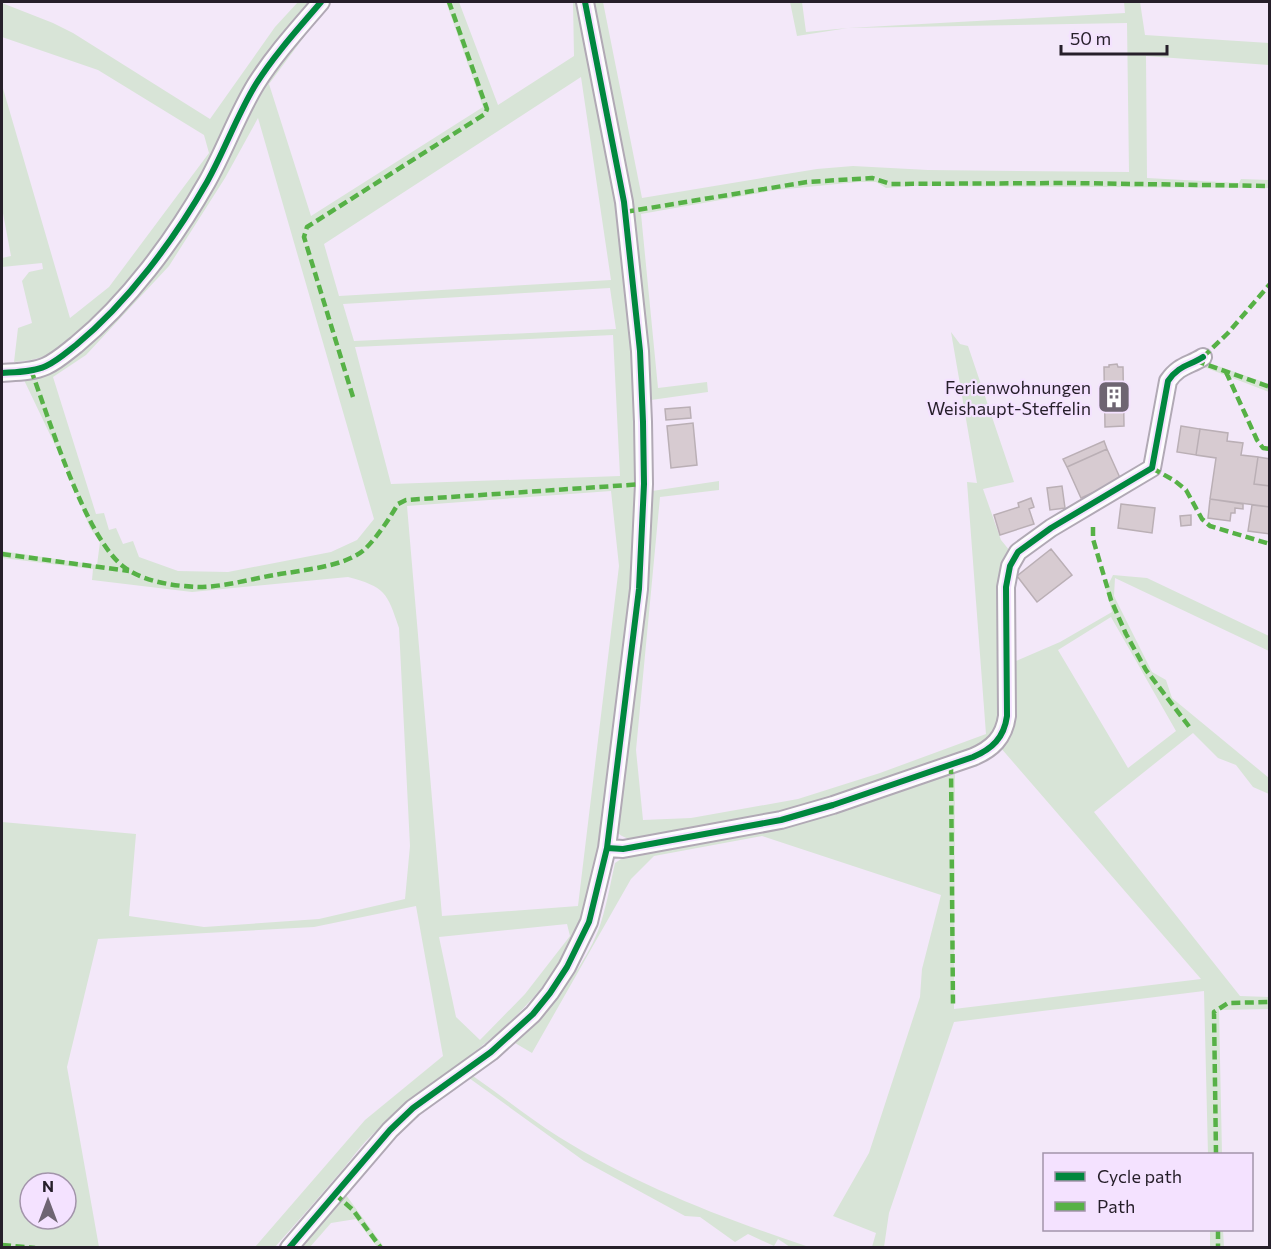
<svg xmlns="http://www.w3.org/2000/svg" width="1271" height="1249" viewBox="0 0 1271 1249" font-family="Commissioner,sans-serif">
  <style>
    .green { fill: #d8e4d7; fill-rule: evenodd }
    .building { fill: #d7cbd1; stroke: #baafb5; stroke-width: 1.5 }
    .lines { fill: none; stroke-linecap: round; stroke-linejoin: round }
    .minor-casing { stroke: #b1a9b5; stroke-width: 20 }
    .minor { stroke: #fdfcfe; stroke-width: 16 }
    .quiet { stroke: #56b146; stroke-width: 4.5; stroke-dasharray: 9 4.5; stroke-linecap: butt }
    .cycleway-casing { stroke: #f4e2ff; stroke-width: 10 }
    .cycleway { stroke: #00873e; stroke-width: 6 }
    .labels { text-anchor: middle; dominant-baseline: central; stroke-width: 4.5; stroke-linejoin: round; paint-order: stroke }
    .poi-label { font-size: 18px; fill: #261f2a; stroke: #f4e2ff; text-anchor: end }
  </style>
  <rect width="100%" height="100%" fill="#f3e8f9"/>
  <path class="green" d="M298,2H313C256,91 204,186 137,269C113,299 87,332 53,352C41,359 28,361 14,362L18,328L32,323L22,281L29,272L43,269L42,263L2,267V258L11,256L2,208V85L70,318L109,287L209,153L204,135L98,70L2,37V3L53,23L73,33L210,119L275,27Z
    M324,2H330L269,84L311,216L483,107L446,2H459L498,105L574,56L573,2H581L612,175L626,281L636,384L638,449L635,561L605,831L581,923C536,1026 450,1062 373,1134C362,1144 353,1157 344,1168C321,1195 298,1221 275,1247H255L365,1120L443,1056L416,906L314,927L98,939L67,1067L99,1247H2V822L136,834L129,916L204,927L319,919L405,899L410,846L399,628C387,592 385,587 348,577L192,592L92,580L93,569L2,558V551L97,565L100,542L90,528L65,466L24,380L21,377L107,323L255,99ZM581,77L611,280L339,296L324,244ZM258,118L374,519L357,540L331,552L228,572L178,571L139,557L133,541L123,544L116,528L109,530L104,513L96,514L53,377L86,355L169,266L225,178ZM610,288L616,329L354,341L343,304ZM613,335L620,476L391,484L355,347ZM611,491L619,566L578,906L442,916L407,506ZM567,924L570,936L525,994L480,1040L456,1017L439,937ZM30,1183H66V1219H30Z
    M592,2H603L642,198L817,169L853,166L928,170L1129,172L1127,23L848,28L797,36L790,2H802L806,32L848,28L1125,13L1124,2H1140L1145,35L1269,43V65L1146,56L1147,178L1239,183L1241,179L1269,180V188L910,186L886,188L876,182H858L776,190L641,214L658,388L707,382L708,392L651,400L633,214L625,163Z
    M951,332L960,344L968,346L1014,482L983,489L1001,540L1010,551L1002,717L991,738L967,752L791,810L646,838C634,839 626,841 617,832L642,641L652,491L719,481V490L660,497L636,750L643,820L691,818L798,799L880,773L986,734L967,482L977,483Z
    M1201,360L1269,384V392L1196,364Z
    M1113,575L1147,578L1269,636V651L1115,578L1114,596L1152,672L1166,680L1172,698L1269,778V794L1253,787L1236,765L1218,758L1193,733L1094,812L1240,996L1269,997V1009L1219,1010L1222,1154H1208L1204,991L954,1022L889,1213L884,1247H872L876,1233L833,1216L869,1153L920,997L922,969L941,895L762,836L654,856L631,879L532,1053L515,1043C546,1010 581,974 598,931C606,910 610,885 615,863L624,857L955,768L954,1009L1201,979L1000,747L1009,664L1060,642L1112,612L1106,589ZM1111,617L1176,731L1128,768L1058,650Z
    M473,1076C502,1096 529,1118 559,1137C636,1185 722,1218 809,1247H790L778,1239L774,1246L748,1234L735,1242L700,1217L685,1216L584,1161L469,1078Z
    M346,1195L384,1247H377L356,1219L331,1223L310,1247H300Z
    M1210,1230H1223L1224,1247H1210Z"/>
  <path class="building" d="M1117,364L1118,367H1123L1124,426L1105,427L1104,367H1109V365Z
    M690,407L691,418L666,420L665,409Z
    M693,423L697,465L671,468L667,426Z
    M1181,426L1200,429L1196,455L1177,452Z
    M1200,429L1228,433L1227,441L1243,443L1241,455L1258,457L1254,484L1270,486V507L1210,499L1216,458L1196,455Z
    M1104,441L1107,449L1067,467L1063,459Z
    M1107,449L1121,480L1081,498L1067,467Z
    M1258,457L1270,459V486L1254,484Z
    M1062,486L1065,508L1050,510L1047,488Z
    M1031,498L1034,507L1029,509L1034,524L1000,535L994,515L1019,507L1018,503Z
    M1210,499L1243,504V509L1235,508V513H1231L1230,521L1208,518Z
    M1121,504L1155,508L1152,533L1118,528Z
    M1252,505L1270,507V534L1248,531Z
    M1191,515V525L1181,526L1180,516Z
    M1051,549L1072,575L1037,602L1017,576Z"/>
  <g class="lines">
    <g class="minor-casing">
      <path id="minor" d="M2,373C16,372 33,372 46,366C57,361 67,352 76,345C128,302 174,240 207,182C225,150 237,115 256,84C275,54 298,29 321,2
        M607,848L623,849L781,820L833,805L973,757C992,749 1004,738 1007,716L1006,587L1010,566L1018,552L1051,528L1152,468L1168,381C1179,365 1189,366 1203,357
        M289,1248L390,1130L413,1108L491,1052L533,1014L550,993L567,967L589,922L607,848L639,589L644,484L643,422L640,351L624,202L585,2"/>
    </g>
    <use href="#minor" class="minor"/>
    <path class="quiet" d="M625,212L807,182L872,178L891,184L1071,183L1270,186
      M1203,357L1228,333L1270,284
      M1196,361L1270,387
      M31,370C49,418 85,538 124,567C144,582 174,586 198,587C224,587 250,579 275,575C301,570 347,567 366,548C378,536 389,519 398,504L406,500L644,484
      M1226,372L1257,440L1263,448L1270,449
      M353,397L304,237L307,227L485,114L487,109L449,2
      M1152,468L1175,481L1186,490L1202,519L1210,526L1270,544
      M1093,527V539L1111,600L1126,634L1146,670L1191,729
      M2,554L129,571
      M951,765L953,1006
      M1216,1154L1214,1012L1228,1003L1270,1002
      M335,1194L353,1210L381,1248
      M1218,1230V1248
      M2,1245L35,1248"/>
    <g class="cycleway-casing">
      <path id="cycleway" d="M2,373C16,372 33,372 46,366C57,361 67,352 76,345C128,302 174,240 207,182C225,150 237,115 256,84C275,54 298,29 321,2
        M607,848L623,849L781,820L833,805L973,757C992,749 1004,738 1007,716L1006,587L1010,566L1018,552L1051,528L1152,468L1168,381C1179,365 1189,366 1203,357
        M289,1248L390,1130L413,1108L491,1052L533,1014L550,993L567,967L589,922L607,848L639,589L644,484L643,422L640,351L624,202L585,2"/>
    </g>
    <use href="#cycleway" class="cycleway"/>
  </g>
  <defs>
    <g id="building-square" transform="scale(1.725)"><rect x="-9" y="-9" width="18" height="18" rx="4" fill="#6e6572" stroke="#f4e2ff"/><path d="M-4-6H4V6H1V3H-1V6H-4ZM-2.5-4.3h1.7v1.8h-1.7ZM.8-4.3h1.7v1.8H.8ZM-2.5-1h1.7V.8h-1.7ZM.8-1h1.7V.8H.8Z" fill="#fff"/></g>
  </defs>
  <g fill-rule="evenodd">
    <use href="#building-square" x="1114" y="397"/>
  </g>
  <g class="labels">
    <g class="poi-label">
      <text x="1091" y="387">Ferienwohnungen<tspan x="1091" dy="21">Weishaupt-Steffelin</tspan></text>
    </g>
  </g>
  <rect width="1271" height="1249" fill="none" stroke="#261f2a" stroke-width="6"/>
  <rect x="1043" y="1153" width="210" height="78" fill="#f4e2ff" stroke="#a294aa" stroke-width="1.5"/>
  <rect x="1055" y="1172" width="30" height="9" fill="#00873e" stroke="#a294aa" stroke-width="1.5"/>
  <text x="1097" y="1183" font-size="18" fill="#261f2a">Cycle path</text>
  <rect x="1055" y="1202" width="30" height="9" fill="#56b146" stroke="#a294aa" stroke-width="1.5"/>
  <text x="1097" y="1213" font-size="18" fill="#261f2a">Path</text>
  <g transform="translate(48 1201)"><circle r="28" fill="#f4e2ff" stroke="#a294aa" stroke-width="1.5"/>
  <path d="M0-4.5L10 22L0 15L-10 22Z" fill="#6e6572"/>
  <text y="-9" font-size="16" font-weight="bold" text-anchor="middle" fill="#261f2a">N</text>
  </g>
  <path d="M1061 45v9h106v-9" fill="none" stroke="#261f2a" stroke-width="3"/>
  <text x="1070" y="45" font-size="18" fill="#261f2a" stroke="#f4e2ff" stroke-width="4.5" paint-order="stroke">50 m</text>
</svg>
